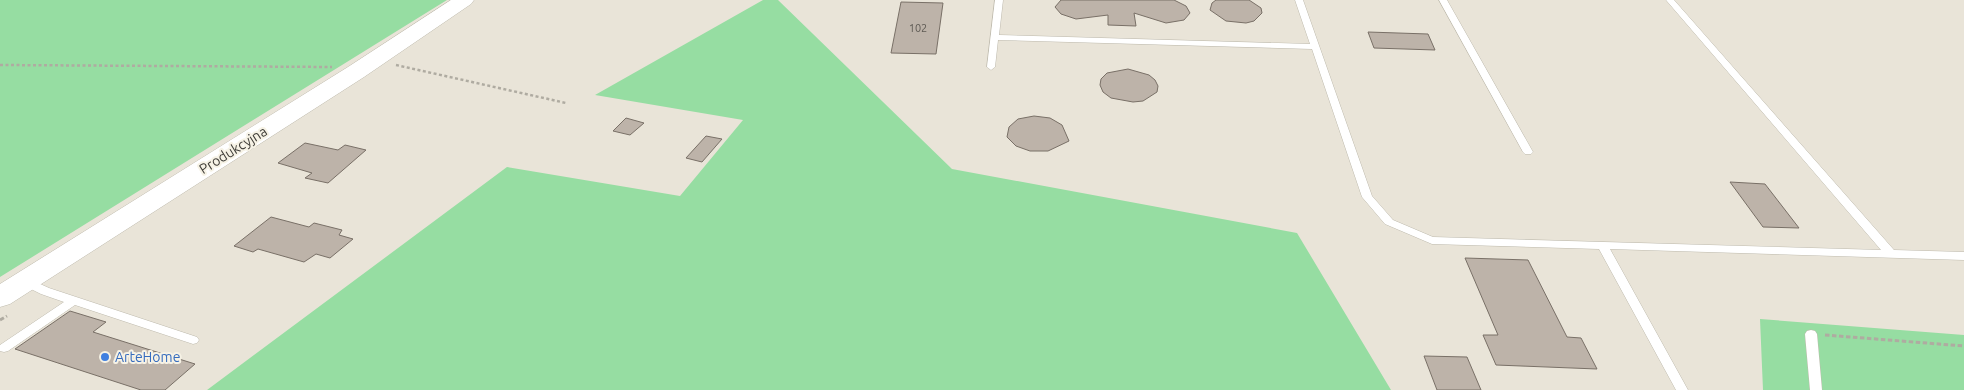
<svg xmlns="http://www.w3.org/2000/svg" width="1964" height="390" viewBox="0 0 1964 390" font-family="Ubuntu,sans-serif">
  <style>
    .green { fill: #96dda2 }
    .building { fill: #bdb3a9; stroke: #797067 }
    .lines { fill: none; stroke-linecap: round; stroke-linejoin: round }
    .service-casing { stroke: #bebaad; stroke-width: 1 }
    .tertiary-casing { stroke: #bebaad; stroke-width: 1 }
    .path-far1 { stroke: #afaba1; stroke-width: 2.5; stroke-dasharray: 3 2.5; stroke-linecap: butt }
    .path { stroke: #afaba1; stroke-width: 3; stroke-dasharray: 4.5 2.5; stroke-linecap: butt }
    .service { fill: #fff; fill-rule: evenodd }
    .tertiary { fill: #fff; fill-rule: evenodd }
    .shop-dot { fill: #3f7fe0; stroke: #f6f2e5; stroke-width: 2 }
    .labels { text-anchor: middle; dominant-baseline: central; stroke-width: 4; stroke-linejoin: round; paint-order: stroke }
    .number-label { font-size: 11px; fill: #5e5a54 }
    .street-label { font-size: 14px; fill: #3e3c37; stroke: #f6f2e5 }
    .shop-label { font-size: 14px; fill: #366cbe; stroke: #f6f2e5; text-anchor: start }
  </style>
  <rect width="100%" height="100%" fill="#e9e4d8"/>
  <path class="green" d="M0,0H447L0,277Z
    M763,0H778L952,169L1297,233L1391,390H207L507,167L680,196L743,120L595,95Z
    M1760,319L1964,335V390H1763Z"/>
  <path class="building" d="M1061,0H1174L1186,6L1190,13L1184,20L1166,23L1134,13L1136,26L1108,25V15L1076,19L1061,14L1055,7Z
    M1216,0H1249L1261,8L1262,13L1254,21L1246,23L1226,21L1210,10L1212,3Z
    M901,2L943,3L936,54L891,53Z
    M1368,32L1428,34L1435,50L1374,48Z
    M1128,69L1149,75L1155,80L1158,86L1157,92L1143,101L1133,102L1111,98L1103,92L1100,85L1101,79L1107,73Z
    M1034,116L1050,118L1062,125L1069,141L1048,151H1030L1016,146L1007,137L1009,127L1018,119Z
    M626,118L644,123L630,135L613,131Z
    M706,136L722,139L702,162L686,158Z
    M305,143L338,150L345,145L366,150L328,183L305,178L312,173L278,163Z
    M1730,182L1765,184L1799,228L1763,227Z
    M271,217L309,227L314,223L342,230L339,235L353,239L330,258L316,254L304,262L258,249L253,252L234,246Z
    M1465,258L1528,260L1567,337L1581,338L1597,369L1496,365L1483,335H1498Z
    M70,311L106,322L93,332L195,364L165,390H141L15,349Z
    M1424,356L1467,357L1481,390H1437Z"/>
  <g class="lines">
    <g class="service-casing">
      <path id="service" d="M995,0H1003L999,35L1310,44L1295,0H1303L1372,196L1393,220L1433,237L1881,250L1666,0H1674L1894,250L1964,252V260L1610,249L1688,390H1676L1599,249L1432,244L1385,224L1362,197L1312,49L998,40L995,67L991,70L987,67Z
        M1439,0H1447L1533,152L1531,154H1525L1523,152Z
        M25,277L49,288L197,337L199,340L197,343L193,344L75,305L8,351L4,352L0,351V345L64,302L41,294L21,284L20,281L21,278Z
        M1811,330L1815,331L1817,334L1822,390H1810L1805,334L1807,331Z"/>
    </g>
    <g class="tertiary-casing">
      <path id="tertiary" d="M451,0H474L471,4L364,77L10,304L0,307V284L348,67Z"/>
    </g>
    <path class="path-far1" d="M0,65L332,67
      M396,65L566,103"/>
    <path class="path" d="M0,320L7,316
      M1825,335L1964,346"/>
    <use href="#service" class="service"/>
    <use href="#tertiary" class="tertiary"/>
  </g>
  <circle class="shop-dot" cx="105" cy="357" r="5"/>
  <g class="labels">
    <g class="number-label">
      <text x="918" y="28">102</text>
    </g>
    <g class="street-label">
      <text transform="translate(233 150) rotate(-32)">Produkcyjna</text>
    </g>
    <g class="shop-label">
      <text x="115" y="357">ArteHome</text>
    </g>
  </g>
</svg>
